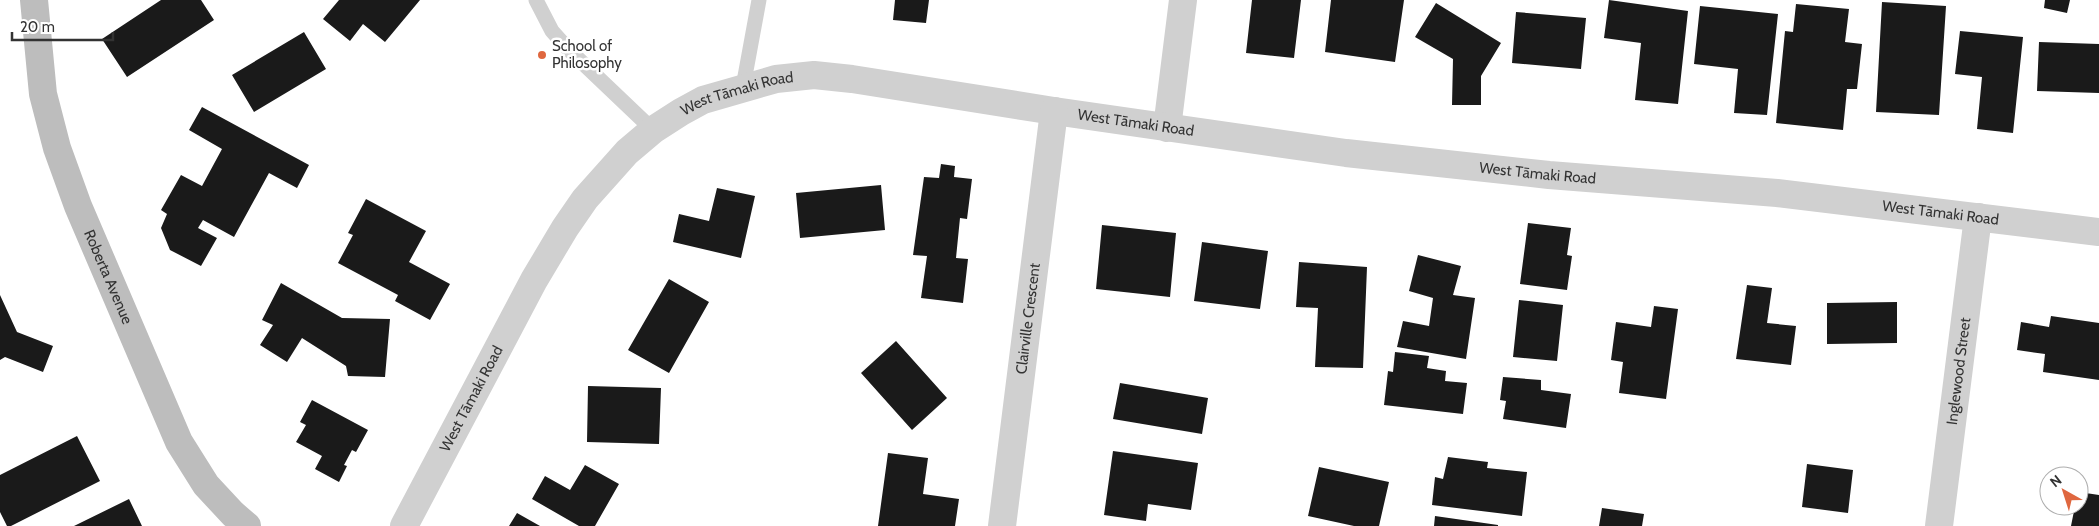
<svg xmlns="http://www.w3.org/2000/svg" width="2099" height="526" viewBox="0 0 2099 526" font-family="Cabin,sans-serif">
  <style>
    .building { fill: #1a1a1a }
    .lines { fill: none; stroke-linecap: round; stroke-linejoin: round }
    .lane { stroke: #d0d0d0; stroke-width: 15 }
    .street { stroke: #d0d0d0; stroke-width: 28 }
    .secondary { stroke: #bdbdbd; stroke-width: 28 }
    .poi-dot { fill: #df673f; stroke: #fff; stroke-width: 2 }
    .labels { text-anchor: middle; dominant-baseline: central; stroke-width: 5; stroke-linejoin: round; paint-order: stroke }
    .poi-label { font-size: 15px; fill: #333; stroke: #fff; text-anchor: start }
    .street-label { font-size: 15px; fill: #333; stroke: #fff }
  </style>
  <rect width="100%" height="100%" fill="#fff"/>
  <path class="building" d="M161,0H201L214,20L127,77L102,39Z
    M339,0H420L385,42L363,24L350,41L323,19Z
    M895,0H929L926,23L893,20Z
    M1252,0H1301L1294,58L1246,53Z
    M1331,0H1404L1395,62L1325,52Z
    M1609,0L1688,11L1678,104L1635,100L1641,43L1604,38Z
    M2045,0H2070L2067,13L2044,8Z
    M1882,2L1946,6L1939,115L1876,112Z
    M1436,3L1501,43L1481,76V105H1452L1453,59L1415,37Z
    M1796,4L1849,9L1845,42L1862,44L1857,89H1847L1843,130L1776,123L1785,31L1793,32Z
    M1700,6L1778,14L1767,115L1734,113L1738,69L1694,64Z
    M1516,12L1586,18L1581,69L1512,63Z
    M1960,31L2023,37L2013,133L1977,129L1982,77L1955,74Z
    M304,32L326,69L254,112L232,75Z
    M2039,42L2099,44V93L2037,91Z
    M202,107L309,165L297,188L269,173L234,237L203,220L198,228L217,238L201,266L170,250L161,228L167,214L161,210L181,175L202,186L222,149L189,130Z
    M941,164L955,166L954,177L972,179L967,219L960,218L956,258L968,259L963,303L921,298L927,256L913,255L924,177L939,178Z
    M881,185L885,230L800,238L796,193Z
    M717,188L755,196L741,258L673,242L679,214L709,221Z
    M366,199L426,231L409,262L450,284L430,320L395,301L398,295L338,263L353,235L348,233Z
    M1528,223L1571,228L1567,255L1572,256L1567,290L1520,284Z
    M1102,225L1176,233L1170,297L1096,289Z
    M1202,242L1268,251L1260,309L1194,301Z
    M1418,255L1461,266L1453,295L1475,298L1466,359L1397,347L1403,321L1429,326L1433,298L1409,291Z
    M1299,262L1367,267L1363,368L1315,367L1318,308L1296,307Z
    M669,279L709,302L669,373L628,350Z
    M281,283L342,318L390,319L385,377L348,376L346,366L302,338L287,362L260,345L273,325L262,320Z
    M1747,285L1772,288L1767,323L1796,326L1791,365L1736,359Z
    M0,295L17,332L53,346L43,372L5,357L0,360Z
    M1519,300L1563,305L1557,361L1513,357Z
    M1897,302V343L1827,344V303Z
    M1654,306L1678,309L1666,399L1619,393L1623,362L1611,360L1616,322L1651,327Z
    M2051,316L2099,323V380L2043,372L2045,354L2017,350L2021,322L2049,327Z
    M896,341L947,398L912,430L861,373Z
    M1395,352L1429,356L1427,368L1446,371L1445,381L1467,383L1463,414L1384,405L1388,371L1393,372Z
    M1503,377L1541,380V390L1571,394L1566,428L1503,419L1506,401L1500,400Z
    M1120,383L1208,398L1202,434L1113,419Z
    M588,386L661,388L659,444L587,442Z
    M312,400L368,430L356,452L352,450L344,465L347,466L339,482L315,469L322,456L296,442L306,425L300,422Z
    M77,436L100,481L11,526H7L0,512V475Z
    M1113,451L1198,463L1191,510L1148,504L1146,521L1104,515Z
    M888,453L928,458L923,494L959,499L955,526H878Z
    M1448,457L1488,462L1487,468L1527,472L1522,516L1432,505L1435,477L1443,479Z
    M1807,464L1853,470L1848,513L1802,507Z
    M585,465L619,484L595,526H579L532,499L545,476L570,490Z
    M1319,467L1389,482L1379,526H1354L1308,516Z
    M2079,492L2099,495V526H2071L2075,506H2079Z
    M129,499L142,526H74Z
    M1602,508L1644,514L1642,526H1599Z
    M517,513L540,526H509Z
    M1435,516L1498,525V526H1434Z"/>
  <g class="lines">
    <path class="lane" d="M536,0L552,31L569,50L653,130
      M743,87L759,0"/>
    <g class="street">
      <path d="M1167,128L1183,0"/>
      <path id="s1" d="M404,526L534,280L565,228L585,199L627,152L653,130L681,112L703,100L776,79L814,75L852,79L1054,111L1346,153L1549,175L1777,193L2099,232"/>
      <path id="s2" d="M1002,526L1054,111"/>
      <path id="s3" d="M1939,526L1978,217"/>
    </g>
    <path class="secondary" id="s4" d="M34,0L43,94L57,148L78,206L179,442L206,485L233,514L247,526"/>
  </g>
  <circle class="poi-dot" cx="542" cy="55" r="5"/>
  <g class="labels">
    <g class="poi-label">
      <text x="552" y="46">School of<tspan x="552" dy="17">Philosophy</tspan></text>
    </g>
    <g class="street-label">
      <text stroke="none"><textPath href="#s1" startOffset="564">West Tāmaki Road</textPath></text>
      <text stroke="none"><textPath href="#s1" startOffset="969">West Tāmaki Road</textPath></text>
      <text stroke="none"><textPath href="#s1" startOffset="1374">West Tāmaki Road</textPath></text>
      <text stroke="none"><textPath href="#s1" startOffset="1779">West Tāmaki Road</textPath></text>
      <text stroke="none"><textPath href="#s4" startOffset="289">Roberta Avenue</textPath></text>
      <text stroke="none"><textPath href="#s2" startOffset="209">Clairville Crescent</textPath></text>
      <text stroke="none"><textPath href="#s3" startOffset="156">Inglewood Street</textPath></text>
      <text stroke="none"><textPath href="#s1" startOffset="144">West Tāmaki Road</textPath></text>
    </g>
  </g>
  <g transform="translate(2064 491) rotate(321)"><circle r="24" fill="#ffffff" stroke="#adadad"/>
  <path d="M0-4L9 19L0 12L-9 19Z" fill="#df673f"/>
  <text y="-8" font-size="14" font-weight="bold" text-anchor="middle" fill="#333333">N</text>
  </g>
  <path d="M12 32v8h101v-8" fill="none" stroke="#333333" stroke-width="2.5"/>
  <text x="20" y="32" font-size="15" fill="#333333" stroke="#ffffff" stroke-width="4" paint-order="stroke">20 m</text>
</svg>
